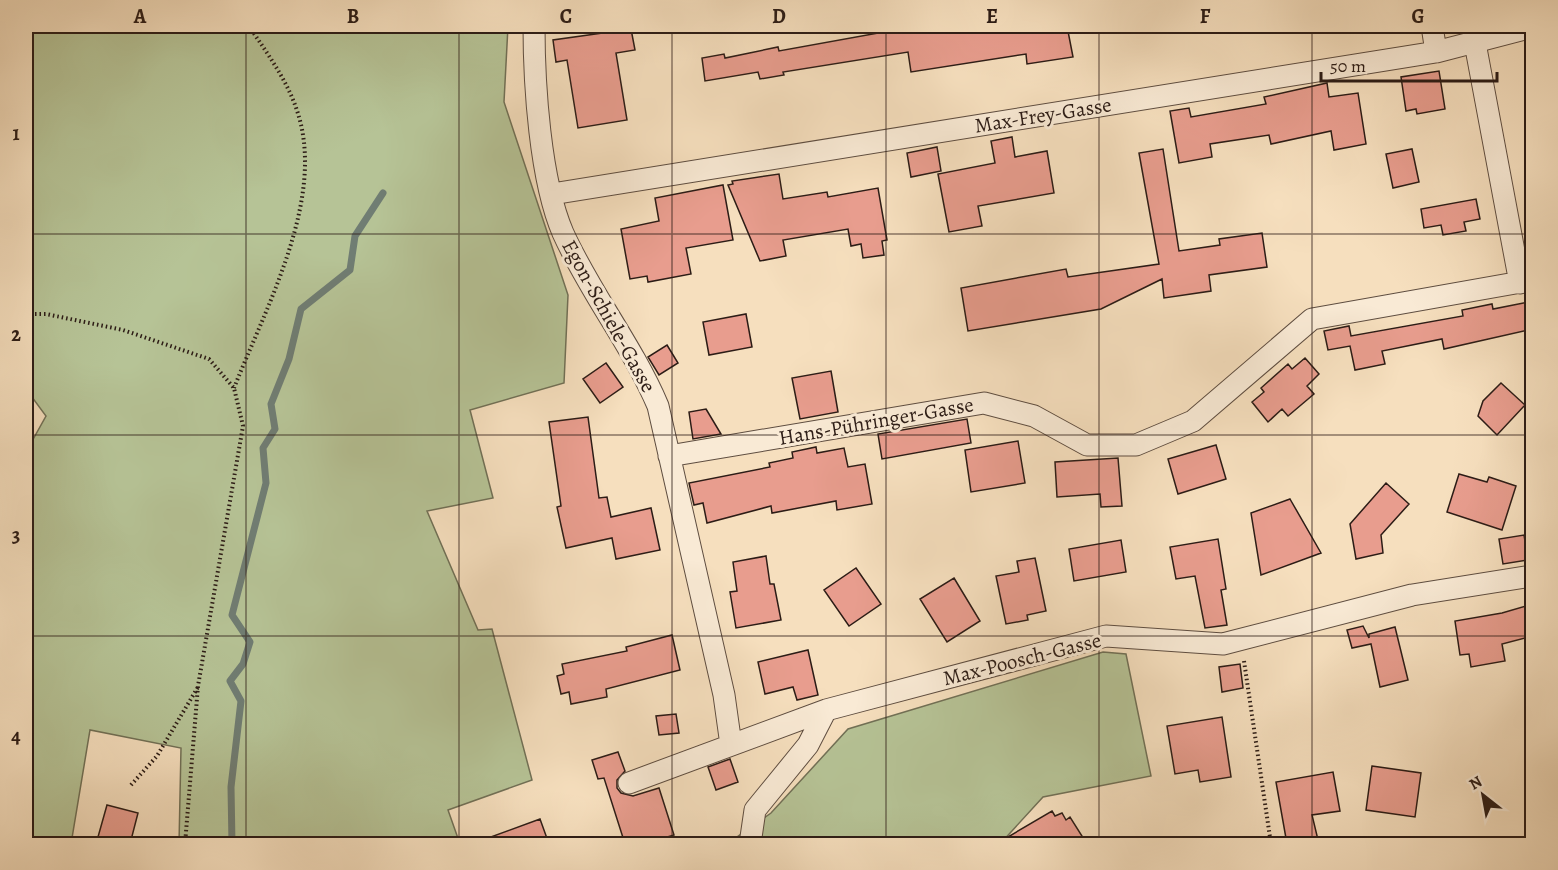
<svg xmlns="http://www.w3.org/2000/svg" width="1558" height="870" viewBox="0 0 1558 870" font-family="Alegreya,serif">
  <style>
    .green { fill: #b6c396; stroke: #717056; stroke-width: 1.5 }
    .lines { fill: none; stroke-linecap: round; stroke-linejoin: round }
    .stream { stroke: #707d73; stroke-width: 7 }
    .building { fill: #e89d8e; stroke: #2c1c16; stroke-width: 1.5 }
    .minor-casing { stroke: #5e4d40; stroke-width: 23 }
    .path { stroke: #2c1c16; stroke-width: 4; stroke-dasharray: 1.5 3; stroke-linecap: butt }
    .minor { stroke: #f9ead5; stroke-width: 21 }
    .grid { fill: none; stroke: #2c1c16; stroke-width: 1.5; stroke-opacity: 0.55 }
    .labels { text-anchor: middle; dominant-baseline: central; stroke-width: 6; stroke-linejoin: round; paint-order: stroke }
    .street-label { font-size: 21px; fill: #2c1c16; stroke: #f9ead5 }
    .neatline { fill: none; stroke: #2c1c16; stroke-width: 2 }
    .grid-label { font-size: 20px; text-anchor: middle; font-weight: bold; fill: #2c1c16 }
  </style>
  <rect width="100%" height="100%" fill="#f6dfbe"/>
  <filter id="stains"><feTurbulence type="fractalNoise" baseFrequency=".00333" numOctaves="4"/><feColorMatrix values="0 0 0 0 .2 0 0 0 0 .09 0 0 0 0 .02 0 0 0 .5 -.17"/></filter>
  <radialGradient id="worn" r=".72"><stop offset=".6" stop-color="#630" stop-opacity="0"/><stop offset="1" stop-color="#630" stop-opacity=".3"/></radialGradient>
  <path class="green" d="M26,26H508L504,102L568,295L564,383L470,410L493,498L427,511L478,630L492,629L532,780L448,810L460,844H179L181,748L90,730L71,844H26V452L46,416L26,389Z
    M1103,652L1126,654L1151,776L1043,797L1000,844H727L771,813L848,729Z"/>
  <g class="lines">
    <path class="stream" d="M232,844L231,787L241,701L230,681L243,664L250,642L232,615L266,483L263,448L275,429L271,404L289,359L301,309L350,270L355,236L383,193"/>
  </g>
  <path class="building" d="M917,26H1067L1073,57L1027,64L1026,54L911,72L908,52L783,72L784,75L760,79L758,72L705,81L702,58L724,54L725,58L778,47L779,51Z
    M631,29L635,50L616,53L627,120L578,128L567,60L556,62L553,40Z
    M1439,71L1445,109L1417,114L1416,109L1406,111L1401,77Z
    M1327,83L1329,97L1358,93L1366,144L1334,150L1331,131L1271,144L1269,135L1210,144L1212,157L1179,163L1170,111L1189,108L1191,117L1266,104L1264,97Z
    M1012,137L1015,157L1047,151L1054,193L978,206L982,226L949,232L938,174L995,163L991,141Z
    M937,147L941,171L911,177L907,153Z
    M1163,149L1179,251L1220,245L1219,239L1262,233L1267,267L1209,275L1211,291L1164,298L1162,279L1101,309L968,331L961,288L1066,269L1068,277L1159,264L1139,153Z
    M1412,149L1419,182L1393,188L1386,154Z
    M779,174L783,199L827,192L828,197L878,188L887,240L882,241L884,255L863,258L861,244L851,246L848,229L783,240L786,256L760,261L728,185L733,184L732,181Z
    M723,185L733,240L686,248L691,274L648,282L647,276L630,279L621,229L659,221L655,198Z
    M1476,199L1480,219L1464,222L1466,231L1443,235L1441,225L1424,228L1421,209Z
    M1533,301V329L1444,349L1442,339L1382,351L1385,364L1355,370L1350,346L1328,350L1324,331L1349,326L1351,336L1463,316L1462,310L1492,304L1493,309Z
    M746,314L752,347L709,355L703,322Z
    M667,345L678,363L659,375L648,357Z
    M1305,358L1319,374L1307,386L1314,394L1288,416L1282,409L1268,422L1252,402L1264,392L1261,388L1288,364L1292,369Z
    M606,363L623,387L600,403L583,379Z
    M831,371L838,412L800,419L792,378Z
    M1501,383L1525,405L1497,435L1478,416L1483,401Z
    M706,409L721,434L693,439L689,412Z
    M588,417L599,498L607,497L611,517L651,508L660,550L616,559L612,538L566,548L557,507L561,506L549,422Z
    M967,419L971,443L882,459L878,434Z
    M1018,441L1025,483L971,492L965,450Z
    M1216,445L1226,479L1178,494L1168,459Z
    M816,447L817,453L844,448L848,467L865,464L872,504L837,510L836,501L772,513L771,506L707,523L703,503L694,505L689,483L770,467L769,463L793,458L792,452Z
    M1118,458L1122,506L1101,507L1100,494L1057,497L1055,462Z
    M1459,474L1487,482L1489,477L1516,486L1502,530L1447,512Z
    M1386,483L1409,504L1381,535L1383,553L1356,559L1350,524Z
    M1290,499L1321,553L1261,575L1251,513Z
    M1524,535L1528,560L1503,564L1499,539Z
    M1218,539L1226,589L1221,590L1227,625L1205,628L1195,576L1176,579L1170,547Z
    M1121,540L1126,572L1074,581L1069,549Z
    M766,556L770,584H774L781,620L736,628L730,592L737,591L733,562Z
    M1035,558L1046,611L1027,615L1028,620L1006,624L996,576L1019,572L1017,561Z
    M856,568L881,604L849,626L824,590Z
    M954,578L980,621L947,642L920,599Z
    M1533,604V636L1502,644L1505,661L1471,667L1469,654L1460,655L1455,621L1502,613Z
    M1363,626L1369,638V634L1395,627L1408,680L1380,687L1371,644L1352,648L1347,630Z
    M672,635L680,670L606,689L607,697L571,704L569,692L561,694L557,676L564,674L562,664L627,651L626,647Z
    M808,650L818,695L797,700L793,687L765,694L758,662Z
    M1240,664L1243,688L1222,692L1219,667Z
    M676,714L679,733L659,735L656,716Z
    M1222,717L1231,777L1200,782L1198,770L1175,774L1167,726Z
    M618,752L625,771L617,780V788L621,793L633,796L659,788L674,835L644,844H625L604,778L598,779L592,760Z
    M730,759L738,782L716,790L708,767Z
    M1372,766L1421,773L1415,817L1366,810Z
    M1333,772L1340,811L1312,815L1319,844H1287L1276,782Z
    M107,805L138,813L130,844H96Z
    M1052,811L1055,816L1062,813L1066,820L1070,817L1087,844H996Z
    M540,819L549,844H477V842Z"/>
  <g class="lines">
    <g class="minor-casing">
      <path id="minor" d="M534,26C534,84 540,180 563,233C590,293 632,345 658,406L724,695L731,745
        M1432,26L1436,52
        M1475,43L1520,283
        M552,194L1436,52L1532,27
        M669,456L984,403L1034,416L1087,445H1136L1193,421L1312,319L1532,280
        M629,783L826,710L1106,636L1223,644L1412,595L1532,576
        M750,844L755,810L808,745L826,710"/>
    </g>
    <path class="path" d="M26,314H46L123,330L209,359L234,388L243,426L198,686L185,844
      M234,388C265,309 324,203 299,117C290,85 271,59 253,32
      M1244,661L1271,844
      M131,785L157,756L198,687"/>
    <use href="#minor" class="minor"/>
  </g>
  <path class="grid" d="M246,26V844M459,26V844M672,26V844M886,26V844M1099,26V844M1312,26V844M26,234H1532M26,435H1532M26,636H1532"/>
  <g class="labels">
    <g class="street-label">
      <text transform="translate(1043 115) rotate(-9)">Max-Frey-Gasse</text>
      <text transform="translate(609 316) rotate(61)">Egon-Schiele-Gasse</text>
      <text transform="translate(876 421) rotate(-10)">Hans-Pühringer-Gasse</text>
      <text transform="translate(1022 659) rotate(-14)">Max-Poosch-Gasse</text>
    </g>
  </g>
  <rect width="1558" height="870" fill="none" stroke="#f6dfbe" stroke-width="66"/>
  <g transform="translate(1483 795) rotate(329)" stroke="#f9ead5" stroke-width="4.5" paint-order="stroke">
  <path d="M0-4.5L10 22L0 15L-10 22Z" fill="#2c1c16"/>
  <text y="-9" font-size="16" font-weight="bold" text-anchor="middle" fill="#2c1c16">N</text>
  </g>
  <path d="M1321 72v9h176v-9" fill="none" stroke="#2c1c16" stroke-width="3"/>
  <text x="1330" y="72" font-size="18" fill="#2c1c16" stroke="#f9ead5" stroke-width="4.5" paint-order="stroke">50 m</text>
  <rect x="33" y="33" width="1492" height="804" class="neatline"/>
  <g class="grid-label">
    <text x="140" y="23">A</text>
    <text x="353" y="23">B</text>
    <text x="566" y="23">C</text>
    <text x="779" y="23">D</text>
    <text x="992" y="23">E</text>
    <text x="1205" y="23">F</text>
    <text x="1418" y="23">G</text>
    <text x="16" y="140">1</text>
    <text x="16" y="341">2</text>
    <text x="16" y="542">3</text>
    <text x="16" y="743">4</text>
  </g>
  <rect width="100%" height="100%" filter="url(#stains)"/>
  <rect width="100%" height="100%" fill="url(#worn)"/>
</svg>
